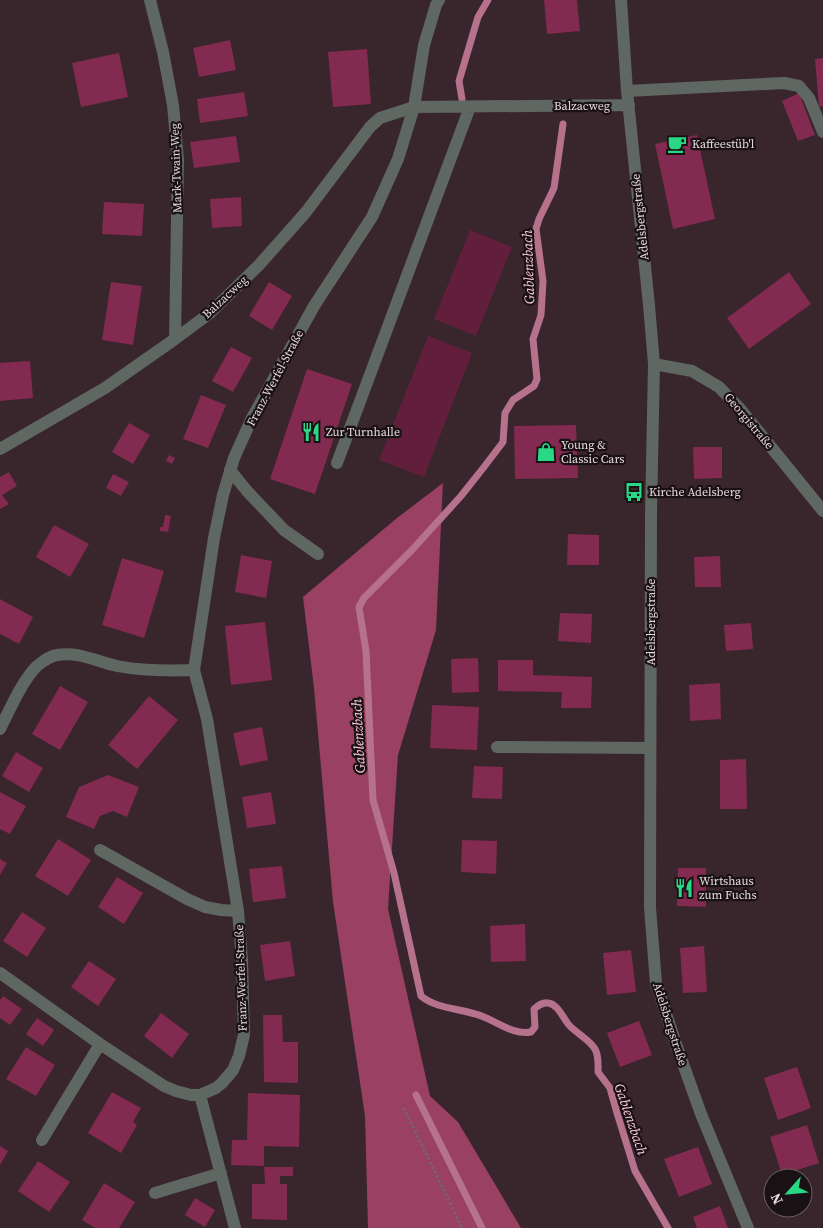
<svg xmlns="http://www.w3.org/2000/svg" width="823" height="1228" viewBox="0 0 823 1228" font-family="'Source Serif 4',serif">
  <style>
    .green { fill: #621f3b }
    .forest { fill: #994063 }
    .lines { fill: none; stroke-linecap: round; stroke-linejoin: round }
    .stream { stroke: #b6728d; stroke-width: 7 }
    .building { fill: #822a4f }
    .path { stroke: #76646a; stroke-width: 3; stroke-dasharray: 2.5 2.5; stroke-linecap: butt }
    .minor { stroke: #5e6761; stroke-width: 12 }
    .labels { text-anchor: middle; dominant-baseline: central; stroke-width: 4.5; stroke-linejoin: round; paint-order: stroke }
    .street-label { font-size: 12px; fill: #e8dade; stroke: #1a1114 }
    .poi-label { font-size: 12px; fill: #e8dade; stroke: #1a1114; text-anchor: start }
    .water-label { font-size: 14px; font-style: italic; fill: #fcc9d9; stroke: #1a1114 }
  </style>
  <rect width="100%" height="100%" fill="#39252c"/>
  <path class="green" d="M470,230L512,247L476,336L434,319Z
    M428,336L472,353L424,477L379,460Z"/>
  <path class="forest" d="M443,483L436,630L398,755L388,909L430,1096L458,1122L521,1228H368L365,1116L333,902L314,688L303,597L397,518Z"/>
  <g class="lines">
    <path class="stream" d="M462,99L459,81L478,17L488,0
      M563,124L554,188L539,219L536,229L543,281L541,315L533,339L537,379L534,386L513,400L505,413L503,442L484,467L461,496L412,550L364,598L359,607L366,651L373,800L394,873L421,996C438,1010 463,1008 484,1017C499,1023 514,1035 531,1032L535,1027L534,1009C538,1006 542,1002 548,1003C558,1004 563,1018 569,1025C576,1033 590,1040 595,1049C599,1056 598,1064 598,1072L610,1088L617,1113L635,1171L668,1228
      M416,1095L482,1228"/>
  </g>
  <path class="building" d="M544,0H577L580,31L547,34Z
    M230,40L236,70L199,77L193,48Z
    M367,49L371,104L333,107L328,52Z
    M119,53L128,97L81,107L72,63Z
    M823,58V106L819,107L815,59Z
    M244,92L248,116L200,123L197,99Z
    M799,93L815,135L798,141L782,101Z
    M697,135L715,219L673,229L655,144Z
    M236,136L240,162L194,168L190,142Z
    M241,197L242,226L212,228L210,199Z
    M104,202L144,204L142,236L102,234Z
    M789,272L811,304L749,349L727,318Z
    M111,282L142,286L133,345L102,340Z
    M269,282L292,296L272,330L249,316Z
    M231,347L252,358L233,392L212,381Z
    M30,361L33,398L0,401V363Z
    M307,369L352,384L315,494L270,479Z
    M201,395L226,405L208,448L183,439Z
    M129,423L150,435L133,464L112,452Z
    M576,425L578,478L515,479L514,426Z
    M693,447H722V478L694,479Z
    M169,455L175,458L172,464L166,461Z
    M9,472L17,486L2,495L9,504L0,509V477Z
    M113,474L129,482L121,496L106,488Z
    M165,515L171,516L168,532L160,531V527H163Z
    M54,525L89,544L70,577L36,557Z
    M568,534L599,535V565H567Z
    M241,555L272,561L266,598L235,592Z
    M720,556L721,587H695L694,557Z
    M122,558L164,571L144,638L102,625Z
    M0,599L33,617L19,644L0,634Z
    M560,613L592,614L591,643L558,641Z
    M265,622L272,680L231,685L225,626Z
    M751,623L753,649L726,651L724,625Z
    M478,658L479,692L452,693L451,659Z
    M498,660H533V675L592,677L591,708H561L562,692L498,691Z
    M720,683L721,719L690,721L689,685Z
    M60,686L88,702L60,750L32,734Z
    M149,696L178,720L137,769L108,745Z
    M432,705L479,707L477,750L430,748Z
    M262,727L268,760L240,766L233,733Z
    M16,752L43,768L29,792L2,776Z
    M746,759L747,809H720V760Z
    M474,766L503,767L502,799L472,798Z
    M108,775L139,787L127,817L113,811L100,816L94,829L66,817L79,787Z
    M0,792L26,806L10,834L0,829Z
    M271,792L276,824L247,828L242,797Z
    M58,839L91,860L68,896L35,876Z
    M462,840L497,841L496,874L461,872Z
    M0,859L7,863L0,875Z
    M282,866L286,898L253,902L249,869Z
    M678,868H706V907L677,906Z
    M117,877L143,893L124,924L98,907Z
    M22,912L46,928L27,957L3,941Z
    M525,924L526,961L491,962L490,926Z
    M290,941L295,976L265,981L260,945Z
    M704,946L707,992L683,993L680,948Z
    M631,950L636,992L607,995L603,953Z
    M89,961L116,979L98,1006L71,987Z
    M3,996L22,1009L10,1025L0,1018V1000Z
    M161,1013L189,1034L172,1058L144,1036Z
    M263,1015H282L283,1042H298V1083L264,1082Z
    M37,1018L54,1030L43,1046L26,1034Z
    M639,1021L652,1055L620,1067L607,1033Z
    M26,1047L55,1065L36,1096L6,1079Z
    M797,1067L811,1108L778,1120L764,1078Z
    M112,1092L141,1108L133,1122L137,1125L121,1153L88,1133Z
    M248,1093L300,1095L299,1147L264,1146V1166L231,1165L232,1140H247Z
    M807,1125L819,1163L782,1175L770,1137Z
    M0,1146L8,1151L0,1165Z
    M698,1147L712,1184L679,1197L664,1159Z
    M38,1161L70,1182L49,1212L18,1191Z
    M264,1167H293V1176H280V1184H287V1220L252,1219V1184H265Z
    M104,1183L135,1202L119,1228H95L82,1220Z
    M195,1198L215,1210L205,1227L185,1215Z
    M720,1206L728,1228H697L693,1217Z"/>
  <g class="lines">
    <path class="path" d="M404,1108L462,1228"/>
    <path class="minor" d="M150,0L163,52L173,105L178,160L175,339
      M621,0L627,91L649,305L654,364L651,514L650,908L656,983L676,1044L701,1114L748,1228
      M627,91L784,83L799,86L809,98L823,132
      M654,364L692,371L719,387L741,410L823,511
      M0,449L105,388L175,339L210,313L259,265L306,212L370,127L380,118L414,107L629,105
      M337,463L470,107
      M230,470L247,491L284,530L318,554
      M0,729C10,709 22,681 37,666C43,661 50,656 57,655C78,651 98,662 117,666C143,671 168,671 194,670L214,538L223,495L234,458L252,418L314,306L372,217L398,159L414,107L424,45L436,5L439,0
      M497,747L650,748
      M100,850L187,899L205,907L221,910L238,911
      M0,973L100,1044L164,1086L176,1091L191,1095H200L216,1088L222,1083L233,1070L239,1056L244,1035L242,960L238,911L207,719L194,670
      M200,1095L235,1228
      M42,1140L100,1044
      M155,1193L221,1173"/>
  </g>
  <defs>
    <g id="cafe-bare" transform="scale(1.5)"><path d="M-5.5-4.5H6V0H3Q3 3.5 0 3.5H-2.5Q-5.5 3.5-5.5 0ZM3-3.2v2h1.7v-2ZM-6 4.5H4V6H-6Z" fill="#28d885" stroke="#1a1114" stroke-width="2.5" paint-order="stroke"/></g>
    <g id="restaurant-bare" transform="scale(1.5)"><path d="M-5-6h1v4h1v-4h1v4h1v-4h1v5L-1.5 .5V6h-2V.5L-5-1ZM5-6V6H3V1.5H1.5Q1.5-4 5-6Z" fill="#28d885" stroke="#1a1114" stroke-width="2.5" paint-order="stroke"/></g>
    <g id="shop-bare" transform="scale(1.5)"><path d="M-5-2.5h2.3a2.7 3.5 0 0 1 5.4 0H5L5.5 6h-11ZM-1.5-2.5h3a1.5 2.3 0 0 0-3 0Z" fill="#28d885" stroke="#1a1114" stroke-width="2.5" paint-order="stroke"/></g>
    <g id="bus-bare" transform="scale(1.5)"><path d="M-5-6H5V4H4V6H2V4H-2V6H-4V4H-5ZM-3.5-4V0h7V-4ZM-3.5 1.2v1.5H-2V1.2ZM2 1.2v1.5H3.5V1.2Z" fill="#28d885" stroke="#1a1114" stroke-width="2.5" paint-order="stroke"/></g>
  </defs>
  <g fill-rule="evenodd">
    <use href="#cafe-bare" x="677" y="144"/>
    <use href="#restaurant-bare" x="311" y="432"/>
    <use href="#shop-bare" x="546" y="452"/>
    <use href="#bus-bare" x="634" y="492"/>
    <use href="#restaurant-bare" x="684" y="888"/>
  </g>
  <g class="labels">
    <g class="street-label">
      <text x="582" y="106">Balzacweg</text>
      <text transform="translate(176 168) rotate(-92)">Mark-Twain-Weg</text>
      <text transform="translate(640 217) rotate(-96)">Adelsbergstraße</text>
      <text transform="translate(225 297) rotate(-43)">Balzacweg</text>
      <text transform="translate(275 378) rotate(-62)">Franz-Werfel-Straße</text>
      <text transform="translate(749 421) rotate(50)">Georgistraße</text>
      <text transform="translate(651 622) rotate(-90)">Adelsbergstraße</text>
      <text transform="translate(241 978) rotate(-92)">Franz-Werfel-Straße</text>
      <text transform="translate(670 1024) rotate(72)">Adelsbergstraße</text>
    </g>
    <g class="poi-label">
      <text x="692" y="144">Kaffeestüb'l</text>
      <text x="326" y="432">Zur Turnhalle</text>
      <text x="561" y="445">Young &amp;<tspan x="561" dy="14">Classic Cars</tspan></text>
      <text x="649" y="492">Kirche Adelsberg</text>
      <text x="699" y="881">Wirtshaus<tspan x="699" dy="14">zum Fuchs</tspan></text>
    </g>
    <g class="water-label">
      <text transform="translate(528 267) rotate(-92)">Gablenzbach</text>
      <text transform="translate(358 736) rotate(-93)">Gablenzbach</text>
      <text transform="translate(631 1119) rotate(71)">Gablenzbach</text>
    </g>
  </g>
  <g transform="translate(788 1193) rotate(243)"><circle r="24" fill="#1a1114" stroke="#6c6165"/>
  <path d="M0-4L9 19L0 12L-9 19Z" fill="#28d885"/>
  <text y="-8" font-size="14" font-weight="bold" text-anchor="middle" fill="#e8dade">N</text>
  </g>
</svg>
